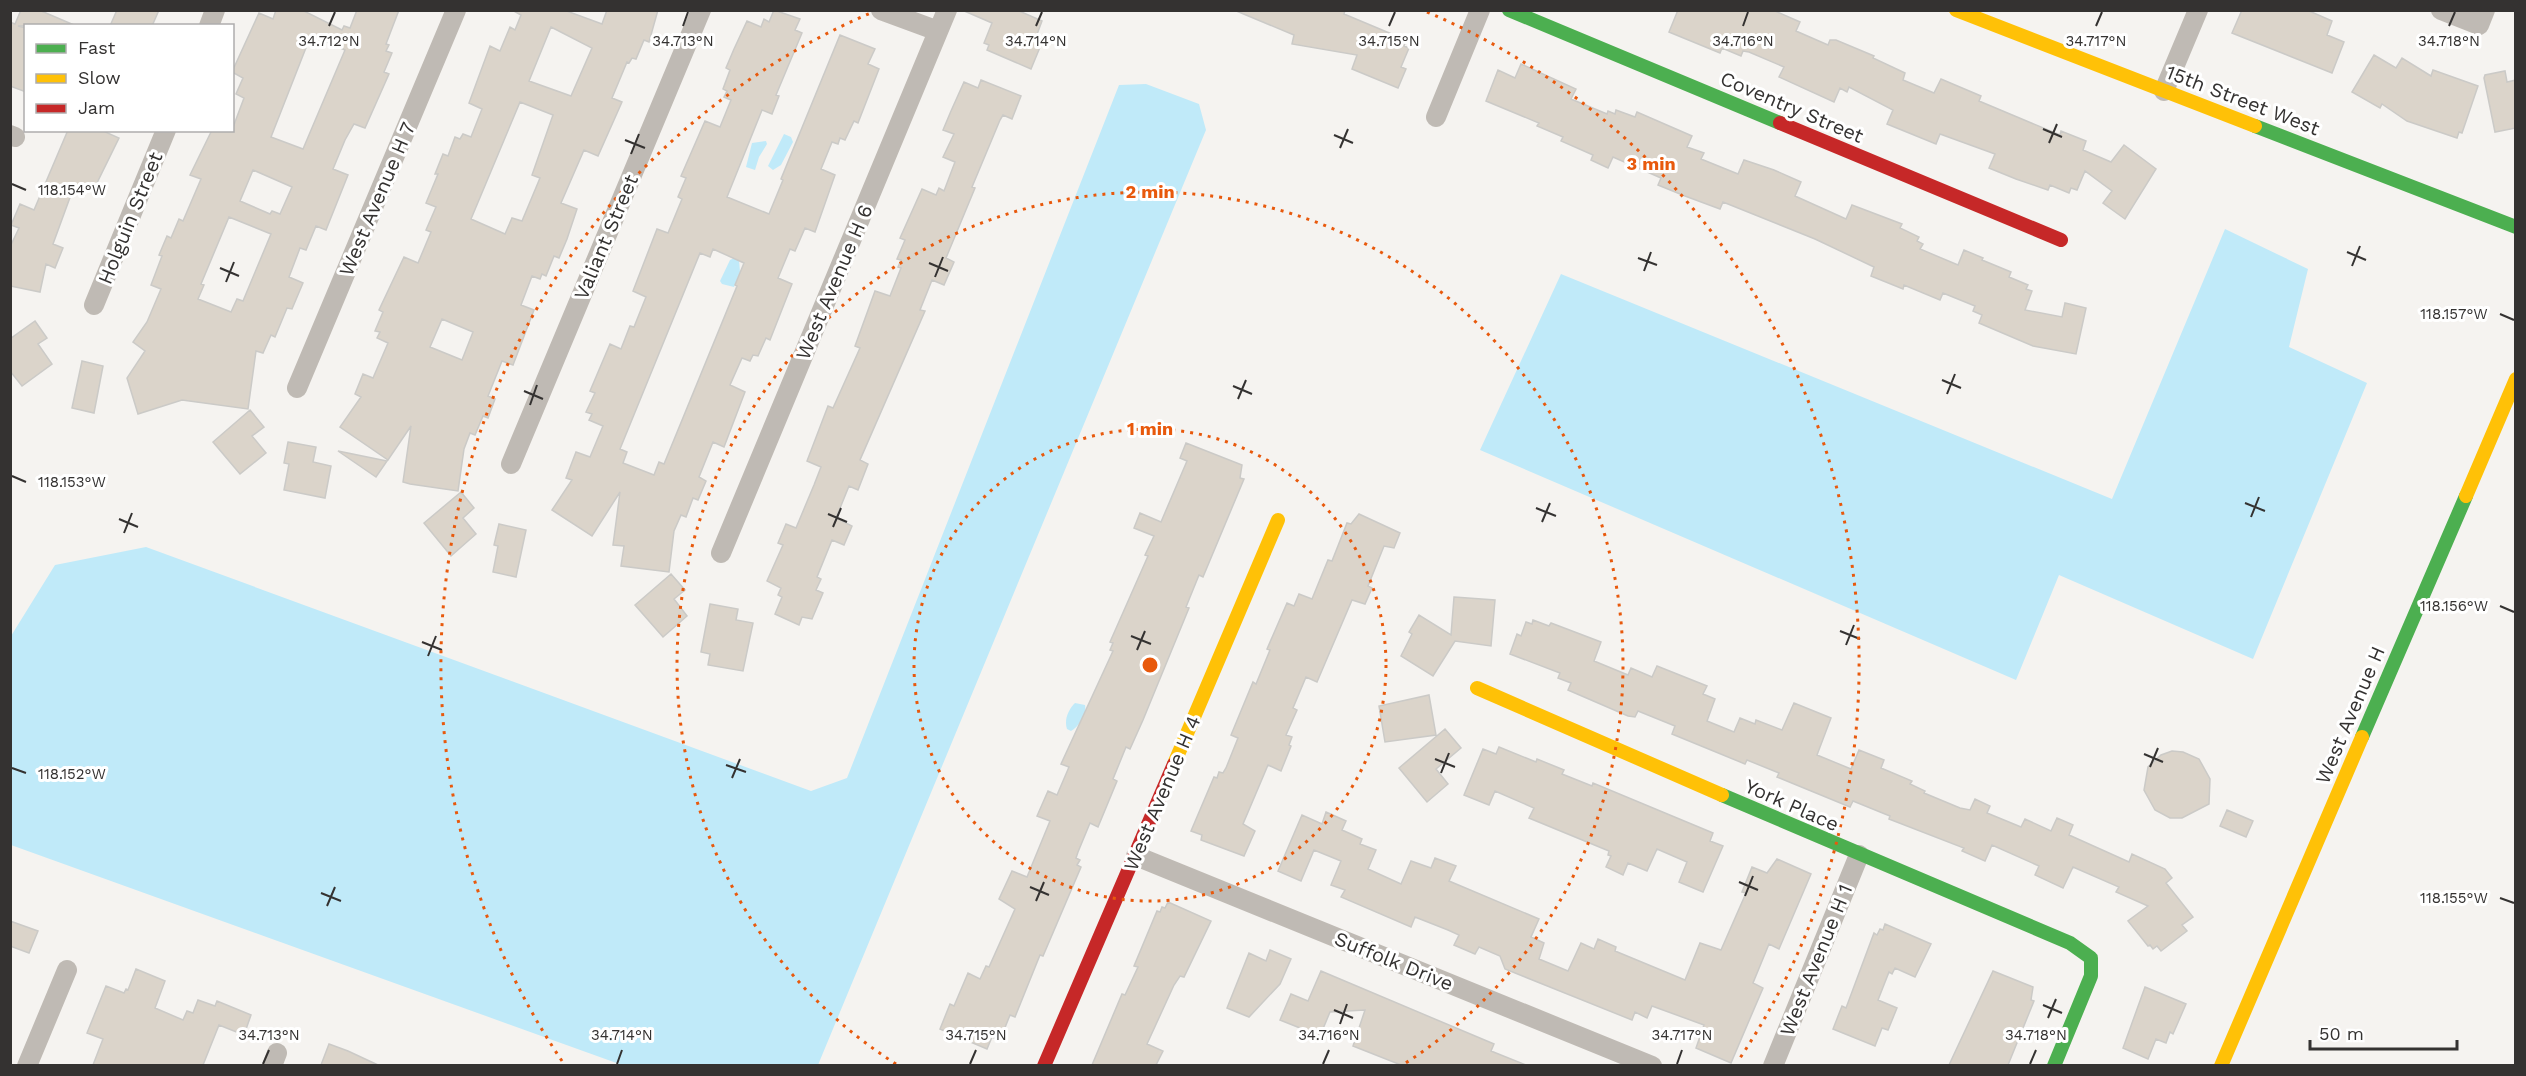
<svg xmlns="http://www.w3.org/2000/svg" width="2526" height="1076" viewBox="0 0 2526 1076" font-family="'Work Sans',sans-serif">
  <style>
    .water { fill: #c0eaf9 }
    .building { fill: #dbd4ca; stroke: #cbcac7; stroke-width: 1.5; fill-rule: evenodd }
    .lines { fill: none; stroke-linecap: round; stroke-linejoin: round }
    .street { stroke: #bfbab4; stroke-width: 20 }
    .fast { stroke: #4caf50; stroke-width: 14 }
    .slow { stroke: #ffc107; stroke-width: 14 }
    .jam { stroke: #c62828; stroke-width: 14 }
    .ticks { fill: none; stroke: #343231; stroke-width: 2 }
    .ring { fill: none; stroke: #e8590c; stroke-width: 3; stroke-dasharray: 3 6 }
    .labels { text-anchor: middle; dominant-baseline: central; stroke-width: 6; stroke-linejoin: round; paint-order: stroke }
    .street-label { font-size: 20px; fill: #343231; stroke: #fff }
    .ticks-label { font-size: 15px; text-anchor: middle; fill: #343231; stroke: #fff; stroke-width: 6; stroke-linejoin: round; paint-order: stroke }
    .centre { fill: #e8590c; stroke: #fff; stroke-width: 3 }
    .ring-label { font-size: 18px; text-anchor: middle; font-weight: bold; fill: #e8590c; stroke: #fff; stroke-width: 6; stroke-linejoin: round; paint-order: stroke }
  </style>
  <rect width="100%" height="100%" fill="#f5f3f0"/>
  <path class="water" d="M1146,84L1199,104L1206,130L818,1065H622L11,845V636L55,565L146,547L811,791L847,778L1119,85Z
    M784,134L791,137L793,142L781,165L773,170L768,166Z
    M766,141L767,144L759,157L755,170L746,167L752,143Z
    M2225,229L2308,269L2289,347L2367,383L2253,659L2059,575L2016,680L1480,450L1561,274L2112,499Z
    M734,258L739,260L740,272L734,287L722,284L720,281L730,260Z
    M1075,703L1085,705C1087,715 1079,726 1071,731L1067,729C1064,720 1068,710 1075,703Z"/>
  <path class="building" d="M21,10H39L74,25L18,26L26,28V92L10,86V22L15,24Z
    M117,10H159L152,26H110Z
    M276,10H302L342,30L344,26L350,28L357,10H399L386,44L389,45L386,51L392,53L384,72L389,74L365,128L354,124L345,140L333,169L348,175L326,230L316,226L306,250L300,248L289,277L303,283L292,309L287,308L275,337L271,335L263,353L256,351L248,409L182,400L138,414L127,378L145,351L133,342L147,322L161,289L151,285L162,256L159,255L167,236L171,238L179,219L183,221L201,179L190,175L212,130H232L244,98L236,94L243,78L232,72L259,13L273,19ZM311,35L345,50L303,149L271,137ZM253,170L292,187L280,214L272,211L270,214L240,201ZM229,217L271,234L243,301L237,299L231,312L198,299L204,285L201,284Z
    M512,10H564L602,24L607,10H658L649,42L644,40L636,59L632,58L629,63L627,62L612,98L622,102L598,156L584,150L561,203L577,209L567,239L559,258L554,256L546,276L542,274L540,279L532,276L521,305L534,310L513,365L502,361L488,396L495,399L488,418L483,416L475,435L470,433L464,449L458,491L410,484L403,482L411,426L388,460L340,427L361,397L355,394L363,374L373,378L388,343L377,338L380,332L375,331L383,312L379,310L404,257L418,263L431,232L426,230L436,207L426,203L438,174H435L443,154L448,156L455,137L460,139L463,134L471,137L482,109L469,103L490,46L500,51L510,27L515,30L521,15ZM551,27L592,48L571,96L529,81ZM520,102L553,115L532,175L540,178L522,221L512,218L505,234L471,219ZM442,319L473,332L462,360L430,347Z
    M774,10L800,19L795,30L802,33L776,95L779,96L772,114L762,110L727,197L769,214L783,180L781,179L840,35L875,49L868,64L879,69L858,123L854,121L845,140L840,138L838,144L832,142L821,169L835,175L815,232L805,228L795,251L790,249L778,278L792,284L770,340L766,338L758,356L753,355L750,361L742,358L730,385L745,392L724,447L713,442L699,477L706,481L698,500L693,498L686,517L681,515L674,531L669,572L621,566L624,546L613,545L620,492L592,536L552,510L572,480L566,478L576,452L590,457L603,426L589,420L592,414L586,412L595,393L590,391L610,344L621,349L630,326L634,327L646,297L633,291L657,229L668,233L682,199L678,197L686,178L681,176L705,121L720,127L731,100L724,97L727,91L723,89L730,70L726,68L734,49L747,21L761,27L764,19L769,22ZM713,249L744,263L735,285L737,286L664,464L659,462L654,475L623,463L627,452L620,449L700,253L710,257Z
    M962,10H1017L1042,21L1036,37L1043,40L1031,69L987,50L989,45L984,43L992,23Z
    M1234,10H1345L1344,14L1406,40L1404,46L1409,48L1401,67L1406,69L1398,88L1352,69L1357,55L1292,44L1294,35Z
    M1678,10H1773L1800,22L1796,31L1828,45L1830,40H1836L1874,56L1873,58L1905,73L1903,80L1934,93L1941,79L1981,96L1979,101L2060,135L2061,131L2086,141L2083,150L2111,162L2124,145L2156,169L2125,219L2103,203L2112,191L2085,171L2077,190L2071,188L2069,193L2050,185L2048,190L2016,179L1989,168L1995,154L1940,134L1936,144L1887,124L1893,110L1849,87L1847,92L1840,88L1834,102L1779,77L1784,67L1749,52L1743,51L1741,56L1722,48L1720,53L1669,32Z
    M2242,10H2307L2332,21L2327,35L2344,42L2332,73L2232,33Z
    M2374,55L2396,68L2402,58L2431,76L2433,70L2478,86L2462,133L2459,132L2457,138L2407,121L2382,104L2380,108L2352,92Z
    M1521,64L1576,89L1571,99L1607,114L1608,111L1615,114L1616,110L1635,117L1637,112L1692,136L1687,147L1704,153L1701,159L1738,174L1744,160L1774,170L1801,182L1795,196L1846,219L1852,205L1902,224L1900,228L1919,237L1917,241L1923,244L1920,249L1958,265L1964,250L1983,258L1982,260L2011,272L2009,277L2028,285L2026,289L2032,291L2025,310L2062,317L2065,303L2086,308L2076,354L2033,346L1979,323L1982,315L1973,311L1975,306L1943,293L1940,300L1904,285L1903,289L1871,276L1874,267L1815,239L1723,202L1720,209L1685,196L1658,185L1661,178L1613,157L1608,168L1591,160L1593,155L1561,141L1563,137L1537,126L1539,123L1486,101L1498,70L1515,78Z
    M2505,71L2507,82L2516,80V128L2495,132L2484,78L2485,75Z
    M981,80L1021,96L1012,119L1003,115L1000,120L972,187L975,188L946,258L954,262L944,285L932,280L920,310L925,311L860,460L868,464L858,490L849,486L836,518L852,526L844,545L832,540L817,577L821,579L816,590L823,593L812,619L802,617L799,625L775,614L782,597L778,595L781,588L767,581L783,545L778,543L786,524L796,528L814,485L821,467L807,461L828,406L833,408L860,348L855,346L875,291L890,296L901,268L898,267L901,260L897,259L905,240L900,238L922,189L936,195L939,188L944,191L955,162L943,157L954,134L943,130L951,111L964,82L978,88Z
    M68,130H101L119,138L93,191L80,185L76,193L72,192L53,244L63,248L55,268L46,264L40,292L10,286V247L19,228L11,225L20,204L34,210Z
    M35,321L47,338L38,344L52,364L22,386L10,371V339Z
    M82,361L103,366L94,413L72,408Z
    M250,410L264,427L252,436L266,453L240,474L213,442Z
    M288,442L316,447L313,462L331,466L325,498L284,490L289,464L284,463Z
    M1186,443L1242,465L1240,478L1244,479L1203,577L1199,575L1186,607L1189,608L1143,720L1130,749L1126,747L1113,779L1117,781L1098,827L1090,823L1078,852L1076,858L1080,860L1077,865L1081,867L1043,956L1040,955L1015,1017L1010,1015L1000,1040L992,1037L987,1049L940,1029L950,1004L954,1006L968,973L980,979L986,966L989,967L1015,909L999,899L1012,871L1027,877L1050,821L1037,816L1048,791L1057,795L1069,767L1061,764L1113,651L1110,650L1113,643L1110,642L1148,556L1145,555L1154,536L1134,528L1140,513L1161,522L1187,461L1180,458Z
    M338,451L387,461L376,477Z
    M461,492L474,508L463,518L476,534L451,556L424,523Z
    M1359,514L1400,533L1394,548L1384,546L1368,586L1372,588L1365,604L1352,600L1317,682L1306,677L1293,708L1297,710L1286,735L1292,737L1289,745L1291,746L1281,771L1268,765L1243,824L1255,831L1244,856L1201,840L1202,835L1191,831L1214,777L1217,778L1219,772L1223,773L1226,768L1238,738L1231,735L1253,682L1256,684L1270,650L1267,649L1287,603L1294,606L1299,594L1312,599L1328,560L1332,561L1347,523L1351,524Z
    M499,524L526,530L516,577L493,572L498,546L494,545Z
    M671,574L685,590L674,599L687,616L663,637L635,605Z
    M1454,597L1495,600L1491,646L1455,641L1433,676L1401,656L1412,634L1409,632L1419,615L1451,635Z
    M710,604L738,609L736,620L753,623L743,671L708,665L710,654L701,652Z
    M1533,620L1549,626L1551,623L1601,642L1594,661L1628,675L1631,668L1652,677L1657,666L1707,686L1703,694L1715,699L1707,721L1734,732L1740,718L1755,724L1756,720L1782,730L1794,703L1831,718L1817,755L1851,769L1859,750L1884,760L1881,768L1912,781L1910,784L1925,791L1924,793L1960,808L1970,810L1975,799L1990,806L1987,813L2021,827L2025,819L2051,831L2057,818L2073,825L2069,835L2129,862L2132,854L2165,869L2172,878L2166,883L2193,917L2182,925L2187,931L2161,951L2157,946L2153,949L2150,945L2148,946L2128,921L2148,906L2116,892L2119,887L2073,867L2063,888L2035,875L2039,866L1992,845L1985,861L1962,851L1964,848L1889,819L1890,816L1885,814L1853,801L1850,807L1777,777L1779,773L1747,760L1745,764L1672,734L1675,726L1638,711L1635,717L1628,716L1568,690L1571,683L1558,678L1560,673L1510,654L1517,634L1521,636L1526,622L1532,624Z
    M1429,695L1436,735L1385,742L1379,706Z
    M1445,729L1461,748L1436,769L1448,784L1427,802L1399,768Z
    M1499,747L1536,762L1537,759L1564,770L1562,774L1592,786L1593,783L1713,833L1710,841L1723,846L1703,892L1679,882L1687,862L1657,849L1647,871L1628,863L1623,875L1606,867L1611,856L1608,855L1609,851L1529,818L1534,808L1495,791L1489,805L1464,795L1483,749L1496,754Z
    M2172,751L2183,752L2199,759L2210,779L2209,804L2182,818H2170L2155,810L2144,790L2148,767L2161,755Z
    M2227,810L2253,821L2246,837L2220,826Z
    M1326,812L1346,821L1342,830L1362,839L1360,844L1376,850L1368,869L1401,884L1411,861L1431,868L1435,858L1456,866L1449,881L1539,919L1531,937L1544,943L1539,959L1568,971L1581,943L1594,949L1598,939L1616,947L1615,951L1685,980L1700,943L1721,950L1746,893L1742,892L1752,867L1767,873L1777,859L1811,874L1779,949L1769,944L1753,983L1763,988L1731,1063L1696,1048L1704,1025L1652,1006L1647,1018L1635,1012L1632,1020L1505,969L1500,956L1479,947L1475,954L1454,945L1459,935L1448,930L1415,917L1411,927L1341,897L1345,890L1331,885L1341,861L1314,850L1301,881L1278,871L1302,815L1322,824Z
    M1168,902L1211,921L1184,977L1180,976L1174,985L1147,1044L1163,1051L1156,1065H1092L1122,994L1125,995L1138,967L1134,966L1157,911L1160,912L1162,907L1165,908Z
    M10,921L38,931L29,953L10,946Z
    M1885,924L1931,944L1915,977L1895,968L1892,974L1889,972L1878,1000L1897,1008L1888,1030L1882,1028L1875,1046L1833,1029L1842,1006L1846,1008L1874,933L1877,935L1880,929L1883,930Z
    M1270,950L1291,959L1280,984L1249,1017L1227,1008L1249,953L1266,961Z
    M136,969L165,981L155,1008L183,1020L187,1011L193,1013L198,1000L215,1006L217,1001L251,1015L244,1035L219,1025L203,1065H93L103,1039L87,1033L106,986L124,993L126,989L128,990Z
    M1321,971L1494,1044L1491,1051L1526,1065H1401L1353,1046L1365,1010L1330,1012L1320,1036L1280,1020L1291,994L1308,1001Z
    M1993,971L2033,987L2031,1000L2034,1001L2008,1065H1949Z
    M2145,987L2186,1004L2173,1034L2170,1032L2166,1043L2156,1039L2148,1059L2123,1048Z
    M329,1044L348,1051L378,1065H321Z"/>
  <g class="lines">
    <path class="street" d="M881,10L938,31
      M2441,10L2479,25L2485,10
      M209,26L215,10
      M2164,91L2198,10
      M1436,117L1480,10
      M10,135L15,137
      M94,305L166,130
      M297,388L456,10
      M511,464L701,10
      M721,553L947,10
      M1136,856L1652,1066
      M27,1066L67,970
      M272,1066L277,1053
      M1773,1066L1859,855"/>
    <path class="fast" d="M1509,10L1780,123
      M2255,126L2516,227
      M2362,737L2466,496
      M1722,795L2070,943L2091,958V976L2054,1066"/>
    <path class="slow" d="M1956,10L2255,126
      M2466,496L2516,379
      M1477,688L1722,795
      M1174,764L1278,520
      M2221,1066L2362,737"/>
    <path class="jam" d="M1780,123L2061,240
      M1044,1066L1174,764"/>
  </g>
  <path class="ticks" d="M329,26L335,12M683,26L688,12M1036,26L1042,12M1389,26L1395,12M1743,26L1748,12M2096,26L2102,12M2449,26L2455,12M2043,129L2062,137M1334,135L1353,143M625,140L645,148M2049,143L2057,124M1340,148L1348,129M631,154L639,134M12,184L26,190M2347,252L2366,260M1638,258L1657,265M929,263L948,271M2352,266L2360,246M220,268L239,276M1644,271L1651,252M935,277L943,257M226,282L234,262M2500,314L2514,320M1942,380L1961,388M1233,386L1252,394M524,391L543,399M1947,394L1955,374M1238,399L1246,380M530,405L537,385M12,476L26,482M2245,503L2265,511M1536,508L1556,516M828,514L847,522M2251,517L2259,497M119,519L138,527M1542,522L1550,503M833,527L841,508M124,533L132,513M2500,606L2514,612M1840,631L1860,639M1131,636L1151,644M422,642L442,650M1846,645L1854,625M1137,650L1145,631M428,656L436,636M2144,754L2163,762M1435,759L1455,767M726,765L746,772M2150,767L2158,748M12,768L26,773M1441,773L1449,753M732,778L740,759M1739,882L1758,890M1030,887L1049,895M321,893L341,901M1745,896L1753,876M2500,898L2514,903M1036,901L1044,882M327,906L335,887M2043,1005L2062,1013M1334,1010L1353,1018M2048,1018L2056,999M1340,1024L1347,1004M263,1064L269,1050M617,1064L622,1050M970,1064L976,1050M1323,1064L1329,1050M1677,1064L1682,1050M2030,1064L2036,1050"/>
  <g class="ring">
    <circle cx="1150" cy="665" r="236"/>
    <path d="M896 1064A473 473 0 1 1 1404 1064"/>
    <path d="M562 1061A709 709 0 0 1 873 12M1427 12A709 709 0 0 1 1738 1061"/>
  </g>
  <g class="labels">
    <g class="street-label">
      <text transform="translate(2243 100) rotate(21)">15th Street West</text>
      <text transform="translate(1792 107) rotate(23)">Coventry Street</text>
      <text transform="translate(377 199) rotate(-67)">West Avenue H 7</text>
      <text transform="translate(130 218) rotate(-68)">Holguin Street</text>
      <text transform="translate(606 237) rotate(-67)">Valiant Street</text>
      <text transform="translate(834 282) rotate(-67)">West Avenue H 6</text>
      <text transform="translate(2350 715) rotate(-67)">West Avenue H</text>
      <text transform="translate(1162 793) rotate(-67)">West Avenue H 4</text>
      <text transform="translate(1792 805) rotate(24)">York Place</text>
      <text transform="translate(1816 960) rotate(-68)">West Avenue H 1</text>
      <text transform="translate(1394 961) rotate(22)">Suffolk Drive</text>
    </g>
  </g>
  <g class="ticks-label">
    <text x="683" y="46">34.713°N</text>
    <text x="1743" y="46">34.716°N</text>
    <text x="329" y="46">34.712°N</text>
    <text x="1036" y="46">34.714°N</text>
    <text x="1389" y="46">34.715°N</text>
    <text x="2096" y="46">34.717°N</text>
    <text x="2449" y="46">34.718°N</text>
    <text x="72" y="195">118.154°W</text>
    <text x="2454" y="319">118.157°W</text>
    <text x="72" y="487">118.153°W</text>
    <text x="2454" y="611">118.156°W</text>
    <text x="72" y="779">118.152°W</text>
    <text x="2454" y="903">118.155°W</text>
    <text x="269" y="1040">34.713°N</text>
    <text x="622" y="1040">34.714°N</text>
    <text x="976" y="1040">34.715°N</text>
    <text x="1329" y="1040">34.716°N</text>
    <text x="1682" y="1040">34.717°N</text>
    <text x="2036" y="1040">34.718°N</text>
  </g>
  <circle cx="1150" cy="665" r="9" class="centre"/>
  <g class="ring-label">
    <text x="1651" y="170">3 min</text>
    <text x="1150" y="198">2 min</text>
    <text x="1150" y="435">1 min</text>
  </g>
  <rect width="2526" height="1076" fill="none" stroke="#343231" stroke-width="24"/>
  <rect x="24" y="24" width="210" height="108" fill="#ffffff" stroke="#aeadad" stroke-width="1.5"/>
  <rect x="36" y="44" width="30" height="9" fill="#4caf50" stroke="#aeadad" stroke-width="1.5"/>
  <text x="78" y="54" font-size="18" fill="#343231">Fast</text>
  <rect x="36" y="74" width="30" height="9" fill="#ffc107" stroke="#aeadad" stroke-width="1.5"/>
  <text x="78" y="84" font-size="18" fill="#343231">Slow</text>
  <rect x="36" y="104" width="30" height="9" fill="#c62828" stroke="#aeadad" stroke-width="1.5"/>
  <text x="78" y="114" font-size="18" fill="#343231">Jam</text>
  <path d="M2310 1040v9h147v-9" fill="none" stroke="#343231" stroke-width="3"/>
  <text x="2319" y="1040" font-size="18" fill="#343231" stroke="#ffffff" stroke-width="4.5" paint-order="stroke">50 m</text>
</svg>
